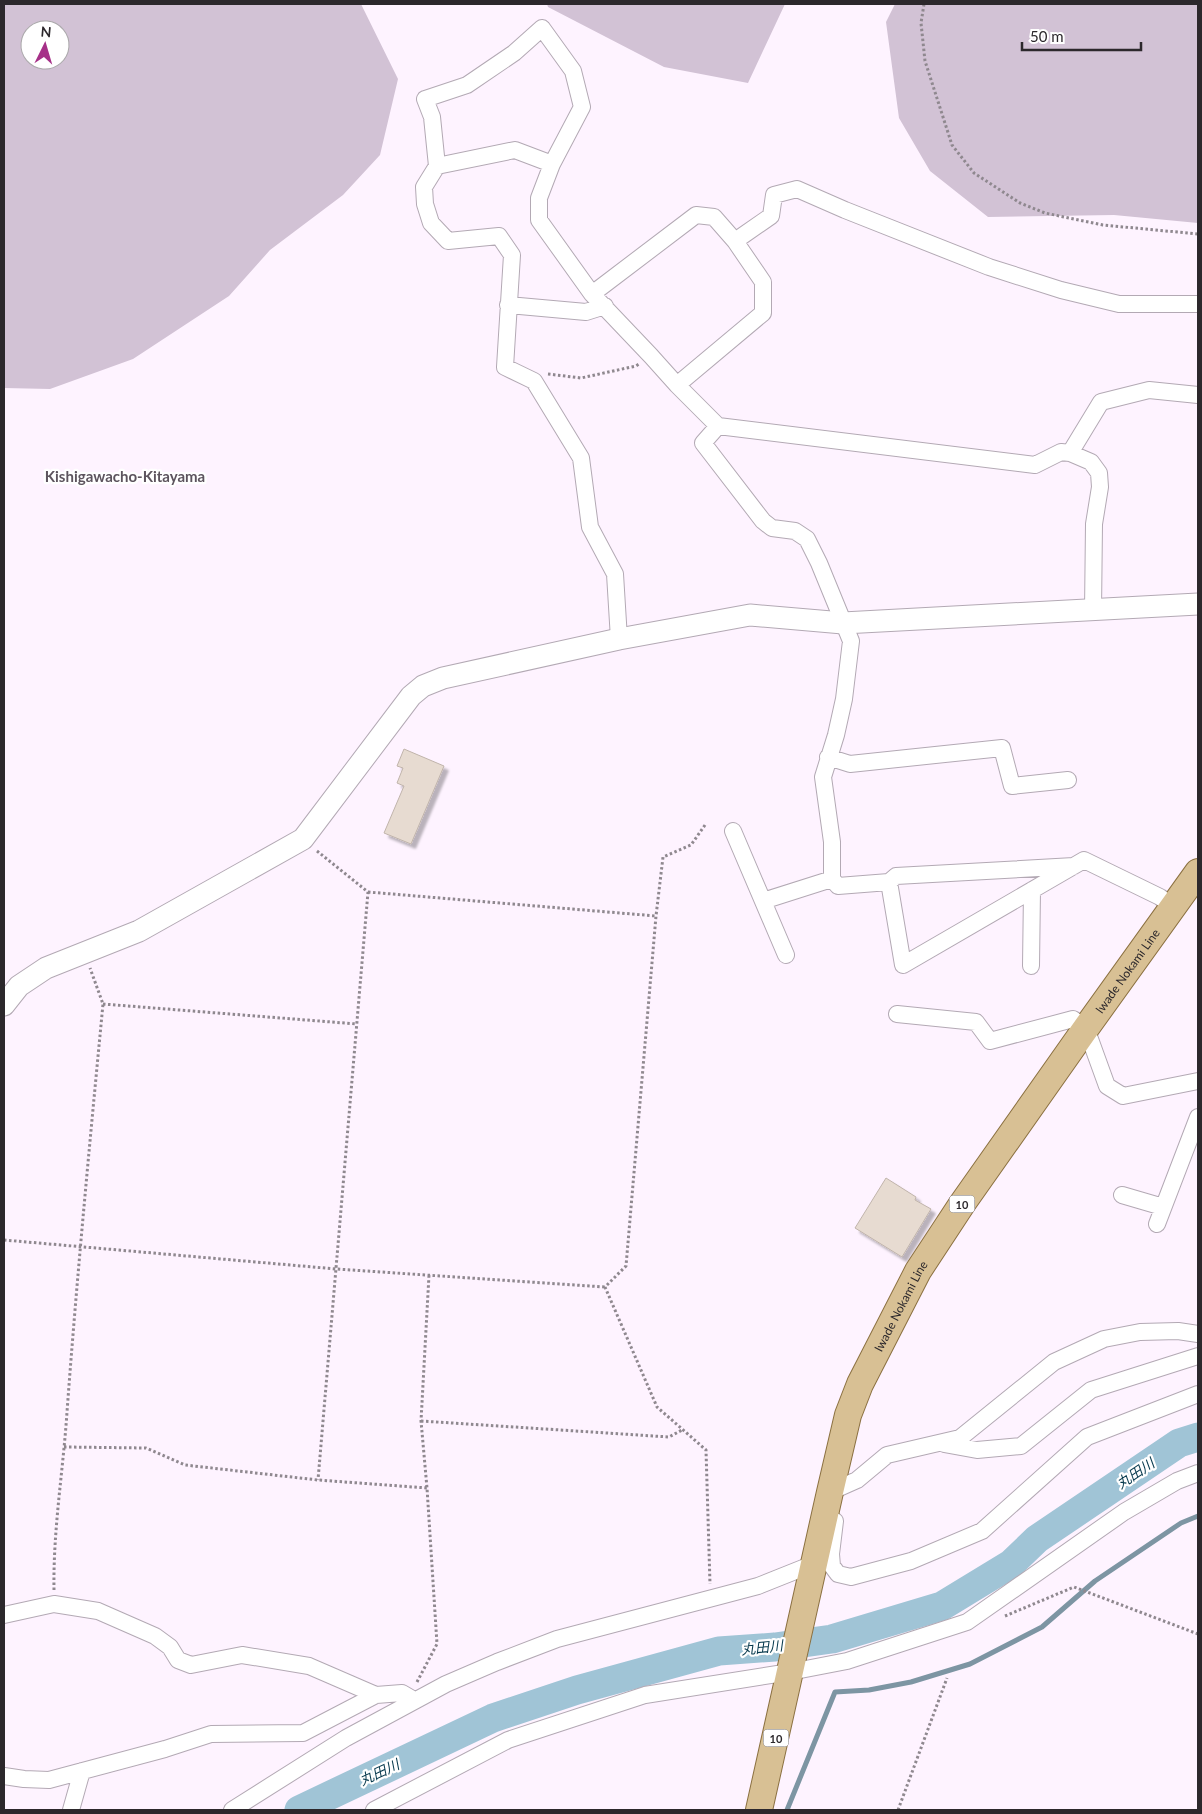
<svg xmlns="http://www.w3.org/2000/svg" width="1202" height="1814" viewBox="0 0 1202 1814" font-family="Lato,'Noto Sans JP',sans-serif">
  <style>
    .green { fill: #d2c2d5; fill-rule: evenodd }
    .lines { fill: none; stroke-linecap: round; stroke-linejoin: round }
    .stream { stroke: #7d95a3; stroke-width: 5 }
    .river { stroke: #a0c4d6; stroke-width: 29 }
    .building { fill: #e7dbd1; stroke: #c0b4ab; filter: url(#shadow) }
    .minor-casing { stroke: #b3a9b4; stroke-width: 18 }
    .tertiary-casing { stroke: #b3a9b4; stroke-width: 23 }
    .primary-casing { stroke: #8b7041; stroke-width: 28 }
    .path { stroke: #8f888f; stroke-width: 3; stroke-dasharray: 2.5 2.5; stroke-linecap: butt }
    .minor { stroke: #fff; stroke-width: 16 }
    .tertiary { stroke: #fff; stroke-width: 21 }
    .primary { stroke: #d8c094; stroke-width: 26 }
    .labels { text-anchor: middle; dominant-baseline: central; stroke-width: 4.5; stroke-linejoin: round; paint-order: stroke }
    .shield { fill: #fff; stroke: #6b686b; stroke-width: 1 }
    .shield-label { font-size: 11px; font-weight: bold; fill: #2c282c }
    .street-label { font-size: 12px; fill: #2c282c; stroke: #fff }
    .water-label { font-size: 14px; font-style: italic; fill: #05384c; stroke: #fff }
    .quarter-label { font-size: 15px; font-weight: bold; fill: #5d545e; stroke: #fff }
  </style>
  <defs>
    <filter id="shadow"><feDropShadow dx="4.5" dy="4.5" stdDeviation="1" flood-color="#0004"/></filter>
  </defs>
  <rect width="100%" height="100%" fill="#fef3ff"/>
  <path class="green" d="M4,4H361L398,79L380,155L343,195L270,250L229,296L133,359L50,389L4,388ZM30,30H60V60H30Z
    M547,4H785L748,83L664,67L548,7Z
    M895,4H1198V223L1114,215L988,217L930,171L899,118L886,22Z"/>
  <g class="lines">
    <path class="stream" d="M787,1810L835,1692L869,1690L911,1682L970,1664L1042,1627L1095,1581L1181,1523L1198,1516"/>
    <path class="river" d="M299,1810L493,1718L577,1690L719,1651L775,1647L832,1639L942,1606L1011,1564L1037,1539L1179,1443L1198,1437"/>
  </g>
  <path class="building" d="M404,749L444,766L411,844L384,833L404,786L397,783L403,768L397,766Z
    M886,1178L916,1197L915,1200L931,1209L902,1257L855,1228Z"/>
  <g class="lines">
    <g class="minor-casing">
      <path id="minor" d="M437,166L432,117L425,99L467,85L514,53L542,28L573,71L582,107L552,164
        M735,241L771,216L774,195L797,189L845,210L989,267L1061,290L1119,304H1198
        M592,294L696,215L714,217L735,241L763,282V313L677,385
        M508,305L586,312L605,306
        M718,426L703,443L763,521L772,528L795,531L807,539L819,563L851,641L844,699L836,735L823,777L832,842V879L838,886L889,882L896,876L1074,866
        M1070,453L1101,402L1149,390L1198,395
        M619,639L615,574L590,527L581,458L534,381L505,367L512,255L499,236L448,241L431,223L425,204L424,187L437,166L515,150L552,164L539,198V220L592,294L651,356L677,385L718,426L1035,465L1061,452L1070,453L1091,462L1099,473L1100,487L1094,524L1093,611
        M828,757L850,764L1002,748L1012,786L1068,780
        M733,831L786,955
        M889,882L903,965L1084,860L1160,897L1173,907
        M763,901L832,879
        M1031,966L1032,890
        M897,1014L976,1022L990,1041L1073,1019L1086,1028L1107,1086L1123,1096L1198,1081
        M1122,1195L1163,1207
        M1157,1224L1198,1117
        M944,1444L977,1450L1021,1446L1091,1390L1198,1356
        M831,1497L830,1492L857,1480L887,1455L960,1438L1054,1362L1104,1339L1140,1332L1178,1331L1198,1334
        M835,1521L831,1554L832,1566L838,1574L851,1577L911,1561L982,1531L1087,1437L1198,1394
        M4,1615L54,1604L98,1611L155,1636L170,1647L178,1660L191,1665L242,1655L309,1666L376,1695L402,1693L414,1700
        M4,1776L24,1779L49,1780L165,1749L211,1734L303,1733L376,1695
        M71,1810L82,1771
        M232,1810L346,1738L446,1684L497,1662L557,1639L758,1586L813,1564
        M374,1810L508,1740L645,1695L790,1672L847,1661L967,1622L1124,1512L1177,1481L1198,1473"/>
    </g>
    <g class="tertiary-casing">
      <path id="tertiary" d="M4,1005L19,986L46,968L139,931L303,839L411,696L423,686L443,678L619,639L750,615L843,623L1198,604"/>
    </g>
    <g class="primary-casing">
      <g id="primary">
        <path id="s1" d="M759,1810L830,1492L848,1415L860,1384L918,1271L962,1204L1086,1028L1198,872"/>
      </g>
    </g>
    <path class="path" d="M924,4L921,23L925,61L952,145L974,173L1020,203L1045,213L1103,225L1198,234
      M548,374L581,378L636,366L639,364
      M705,825L691,845L663,857L656,916L626,1266L605,1287L657,1407L706,1450L710,1584
      M317,851L368,892L318,1480
      M368,892L656,916
      M103,1004L357,1024
      M4,1240L336,1269L605,1287
      M421,1421L669,1437L682,1430
      M64,1447L146,1448L185,1465L318,1480L427,1488
      M54,1590C53,1530 63,1472 67,1412C77,1276 90,1140 103,1004L90,968
      M1005,1616L1074,1587L1198,1634
      M417,1682L437,1644L427,1488L421,1421L429,1275
      M898,1810L947,1678"/>
    <use href="#minor" class="minor"/>
    <use href="#tertiary" class="tertiary"/>
    <use href="#primary" class="primary"/>
  </g>
  <g class="labels">
    <g class="shield">
      <rect x="949.5" y="1195.5" width="25" height="17" rx="4"/>
      <rect x="763.5" y="1729.5" width="25" height="17" rx="4"/>
    </g>
    <g class="shield-label">
      <text x="962" y="1204">10</text>
      <text x="776" y="1738">10</text>
    </g>
    <g class="street-label">
      <text stroke="none"><textPath href="#s1" startOffset="931">Iwade Nokami Line</textPath></text>
      <text stroke="none"><textPath href="#s1" startOffset="526">Iwade Nokami Line</textPath></text>
    </g>
    <g class="water-label">
      <text transform="translate(1135 1473) rotate(-34)">丸田川</text>
      <text transform="translate(762 1647) rotate(-6)">丸田川</text>
      <text transform="translate(379 1772) rotate(-25)">丸田川</text>
    </g>
    <g class="quarter-label">
      <text x="125" y="476">Kishigawacho-Kitayama</text>
    </g>
  </g>
  <rect width="1202" height="1814" fill="none" stroke="#2c282c" stroke-width="10"/>
  <g transform="translate(45 45) rotate(5)"><circle r="24" fill="#ffffff" stroke="#aba9ab"/>
  <path d="M0-4L9 19L0 12L-9 19Z" fill="#a63088"/>
  <text y="-8" font-size="14" font-weight="bold" text-anchor="middle" fill="#2c282c">N</text>
  </g>
  <path d="M1022 42v8h119v-8" fill="none" stroke="#2c282c" stroke-width="2.5"/>
  <text x="1030" y="42" font-size="15" fill="#2c282c" stroke="#ffffff" stroke-width="4" paint-order="stroke">50 m</text>
</svg>
